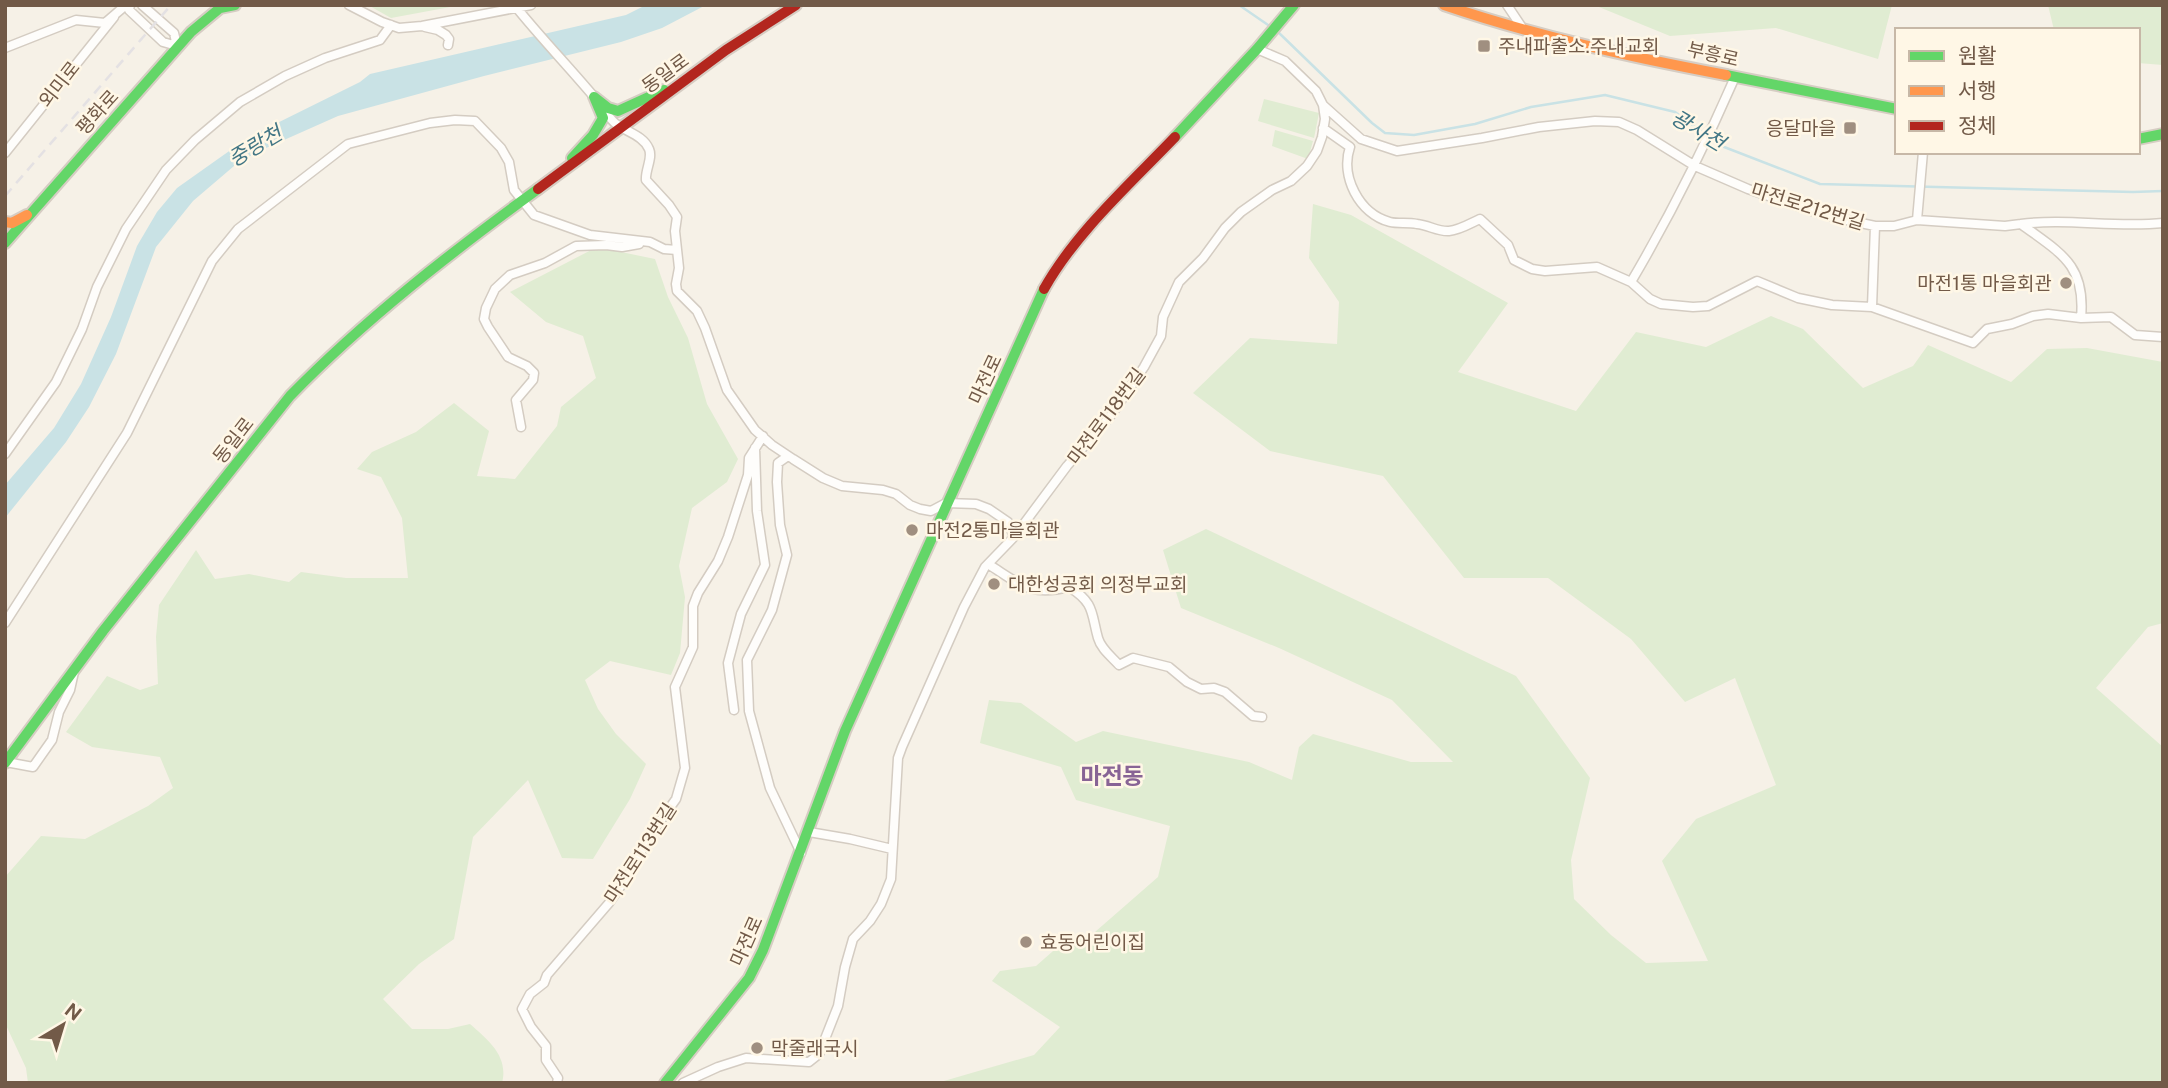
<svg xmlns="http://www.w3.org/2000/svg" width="2168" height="1088" viewBox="0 0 2168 1088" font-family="'Public Sans','Noto Sans KR',sans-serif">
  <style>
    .green { fill: #e0ecd2 }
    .water { fill: #c9e2e5 }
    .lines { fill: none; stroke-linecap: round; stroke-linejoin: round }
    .stream { stroke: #c9e2e5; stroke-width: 2.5 }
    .street-casing { stroke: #d4ccc2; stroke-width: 11 }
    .fast-casing { stroke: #d6cdc3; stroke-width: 14 }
    .slow-casing { stroke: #d6cdc3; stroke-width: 14 }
    .jam-casing { stroke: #d6cdc3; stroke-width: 14 }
    .street { stroke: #fefdfb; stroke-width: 8 }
    .fast { stroke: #63d668; stroke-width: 10 }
    .slow { stroke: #ff974d; stroke-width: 10 }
    .jam { stroke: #b3261e; stroke-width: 10 }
    .rail { stroke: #e4e1e3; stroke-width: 2.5; stroke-dasharray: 10 7; stroke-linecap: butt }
    .poi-dot { fill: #a08f80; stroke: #fff7e6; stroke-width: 2.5 }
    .labels { text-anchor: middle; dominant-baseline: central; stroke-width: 5; stroke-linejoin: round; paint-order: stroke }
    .poi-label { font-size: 19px; fill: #725a48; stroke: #fff7e6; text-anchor: start }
    .street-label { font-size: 19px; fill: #725a48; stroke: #fff7e6 }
    .water-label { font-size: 21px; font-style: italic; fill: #427685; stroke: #fff7e6 }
    .quarter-label { font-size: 23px; font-weight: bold; fill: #886495; stroke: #fff7e6 }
  </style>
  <rect width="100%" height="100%" fill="#f6f1e7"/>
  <path class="green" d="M368,5H461L391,18Z
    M1594,5H1892L1878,59L1776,28L1670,36Z
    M2048,5H2163V65L2138,63V30H2054Z
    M1264,99L1319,113L1314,138L1258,121Z
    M1275,130L1313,141L1308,159L1272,146Z
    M1313,204L1351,215L1508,303L1458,372L1576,411L1636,332L1706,347L1771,316L1803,329L1863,388L1913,366L1928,345L2011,382L2047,349L2087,348L2163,362V623L2148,627L2096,688L2163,747V1083H937L1034,1055L1060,1027L992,981L1000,971L1036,966L1061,944L1095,932L1158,877L1170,826L1076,800L1061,767L980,743L989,700L1021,703L1076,742L1103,731L1249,762L1292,780L1299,747L1313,734L1411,762H1453L1392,700L1279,648L1181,608L1163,550L1206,529L1516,676L1590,778L1571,860L1574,899L1611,935L1646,963L1708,961L1662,861L1696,819L1776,785L1735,678L1685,702L1631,639L1548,578H1464L1383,476L1270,451L1193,393L1250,338L1337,344L1339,302L1309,258Z
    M597,247L655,259L668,297L688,338L707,404L738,459L727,482L692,508L679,566L685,597L680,653L671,675L610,661L585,680L598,709L616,734L646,764L630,799L593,859L562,858L528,780L473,837L454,939L419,964L383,999L412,1029H448L470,1024C488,1040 509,1056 502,1083H28L26,1068L5,1023V877L41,836L85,839L148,806L173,788L160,757L92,747L66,732L107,676L140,690L158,684L156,637L159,605L196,550L215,579L249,574L289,582L301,572L346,578H408L402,518L381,477L357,469L372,452L416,432L454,403L489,431L477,476L515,479L557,426L561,407L596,378L583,336L546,322L510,292Z"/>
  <path class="water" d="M646,5H706L662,28L621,42L484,76L338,116L257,152L234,166L193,201L156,247L116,354L89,407L66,442L5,518V485L54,428L81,384L111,317L137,246L157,212L177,188L249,137L360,82L370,74L626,15Z"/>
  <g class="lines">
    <path class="stream" d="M1239,5L1271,27
      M1277,31L1372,123L1385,133L1414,135L1475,124L1531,107L1605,95L1675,112L1705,134
      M1710,138L1719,145L1820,184L2133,192L2163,191"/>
    <g class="street-casing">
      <path id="street" d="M130,5L129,10L163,42L177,46
        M142,5L174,33L177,46
        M349,5L382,22L399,28L422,26L531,5
        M1507,5L1523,29
        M516,7C541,38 569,67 595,98C602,106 607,116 615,123C626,132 643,135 649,149C653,158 645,170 646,180L669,205L677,217L675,231L679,268L676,284L677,291L697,311L705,328L727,390L755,430L772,445L793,459L823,478L842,486L883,490L896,494L910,505L920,509L931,511L946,503L976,504L989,509L1008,522L1014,537
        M425,27L438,30L446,35L449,39L448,45
        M5,48L76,20L105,23L126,5
        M1323,105L1361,139L1397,151L1482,138L1539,127L1595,121L1619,122L1637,130L1695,166L1748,189L1812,211L1837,218L1875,226H1894L1917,220L2005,226L2021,224C2060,253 2086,264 2081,318
        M1323,128L1350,147C1340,176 1359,214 1390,222C1398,224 1408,222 1417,224C1428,225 1439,232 1449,231C1460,230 1471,223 1480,219L1508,245L1514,260L1532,269L1545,271L1597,267L1631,282L1650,299L1661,304L1693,307L1708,306L1757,281L1798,298L1832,305L1872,307L1973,343L1987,329L2012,324L2033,316L2048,314L2081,318L2111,317L2135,335L2163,337
        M5,153L114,17
        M1917,220L1923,152
        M2021,224C2067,218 2115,228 2163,223
        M1631,282C1670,216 1704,148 1735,77
        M1872,307L1875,226
        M521,427L516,400L533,380L534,373L527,366L508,357L488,327L484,319L486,308L495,289L510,275L545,263L576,246L606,245L622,247L639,244
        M5,454L56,382L82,329L97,287L126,229L166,170L195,140L240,102L285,76L325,58L380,40L391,25
        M788,456L778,463L777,482L780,525L787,555L772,610L747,660L749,711L770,788L801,853
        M988,564C1020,584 1030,597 1069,587C1095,603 1091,613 1098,638C1101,649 1112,657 1119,665L1133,658L1169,667L1187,682L1201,689L1214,688L1225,692L1253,716L1262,717
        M5,623L127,433L212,261L238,229L348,144L430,123L455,120L475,121L501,148L509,162L514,190L534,215L590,235L650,242L664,249L677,250
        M734,710L728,663L741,614L765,565L757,511L755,448
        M6,762L33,767L52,740L59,712L70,690L74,672
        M809,832L850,839L892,849
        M557,1083L558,1078L546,1060V1046L531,1027L522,1009L530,994L544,983L547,975L609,903L631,871L649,837L676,799L685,768L675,687L693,647V606L698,593L718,561L728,537L748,475L749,458L763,436
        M683,1083L718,1067L746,1058L809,1062L819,1054L838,1006L845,967L853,939L870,921L881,904L891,879L898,758L902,747L964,607L985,567L1014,537L1067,466L1112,414L1144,367L1161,336L1163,317L1179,282L1203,258L1225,228L1241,212L1272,190L1291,181L1307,166L1317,151L1322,137L1325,119L1323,105L1316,91L1285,61L1257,49"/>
    </g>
    <g class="fast-casing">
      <path id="fast" d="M1726,75L1897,109
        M594,97L608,108L618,111L664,90
        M1175,137L1257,49L1294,5
        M2138,139L2163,134
        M572,158L593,135L603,118L595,99
        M5,243L191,32L220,8L235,5
        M5,763L103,631L290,396C364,320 453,251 538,189
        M665,1083L749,978L763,950L845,731L1044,289"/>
    </g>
    <g class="slow-casing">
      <path id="slow" d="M1444,5C1535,36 1631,57 1726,75
        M5,222L12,223L27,215"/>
    </g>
    <g class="jam-casing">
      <path id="jam" d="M538,189L726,50L796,5
        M1044,289C1076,232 1130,184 1175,137"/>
    </g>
    <use href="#street" class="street"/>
    <use href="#fast" class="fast"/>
    <use href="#slow" class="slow"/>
    <use href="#jam" class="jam"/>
    <path class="rail" d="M5,196L171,5"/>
  </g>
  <g class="poi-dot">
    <rect x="1477" y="39" width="14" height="14" rx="3.5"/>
    <rect x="1843" y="121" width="14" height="14" rx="3.5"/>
    <circle cx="2066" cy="283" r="7"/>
    <circle cx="912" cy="530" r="7"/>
    <circle cx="994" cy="584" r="7"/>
    <circle cx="1026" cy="942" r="7"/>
    <circle cx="757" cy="1048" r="7"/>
  </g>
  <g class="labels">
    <g class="poi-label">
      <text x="1498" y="46">주내파출소.주내교회</text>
      <text x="1836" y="128" text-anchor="end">응달마을</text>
      <text x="2052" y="283" text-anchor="end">마전1통 마을회관</text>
      <text x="926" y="530">마전2통마을회관</text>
      <text x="1008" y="584">대한성공회 의정부교회</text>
      <text x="1040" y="942">효동어린이집</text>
      <text x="771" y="1048">막줄래국시</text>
    </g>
    <g class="street-label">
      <text transform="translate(1713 54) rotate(13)">부흥로</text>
      <text transform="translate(665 73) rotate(-36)">동일로</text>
      <text transform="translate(59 84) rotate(-52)">외미로</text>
      <text transform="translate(97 112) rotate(-48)">평화로</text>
      <text transform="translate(1808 206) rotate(17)">마전로212번길</text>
      <text transform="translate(985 379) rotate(-65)">마전로</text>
      <text transform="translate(1106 416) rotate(-53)">마전로118번길</text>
      <text transform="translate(233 440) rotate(-52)">동일로</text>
      <text transform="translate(640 853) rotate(-57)">마전로113번길</text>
      <text transform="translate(746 941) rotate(-66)">마전로</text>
    </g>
    <g class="water-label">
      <text transform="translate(1698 130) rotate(31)">광사천</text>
      <text transform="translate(255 146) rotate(-31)">중랑천</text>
    </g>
    <g class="quarter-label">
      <text x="1112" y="775">마전동</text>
    </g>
  </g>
  <rect width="2168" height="1088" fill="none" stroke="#725a48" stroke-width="14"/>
  <rect x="1895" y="28" width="245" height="126" fill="#fff7e6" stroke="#c7b8a7" stroke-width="2"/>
  <rect x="1909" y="51" width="35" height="10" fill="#63d668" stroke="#c7b8a7" stroke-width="2"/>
  <text x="1958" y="63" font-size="21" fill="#725a48">원활</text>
  <rect x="1909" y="86" width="35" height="10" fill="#ff974d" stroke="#c7b8a7" stroke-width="2"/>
  <text x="1958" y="98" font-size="21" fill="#725a48">서행</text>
  <rect x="1909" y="121" width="35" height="10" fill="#b3261e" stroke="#c7b8a7" stroke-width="2"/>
  <text x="1958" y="133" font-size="21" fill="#725a48">정체</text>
  <g transform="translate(63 1025) rotate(38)" stroke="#fff7e6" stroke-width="5" paint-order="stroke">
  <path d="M0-5L12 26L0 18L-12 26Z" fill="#725a48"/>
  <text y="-10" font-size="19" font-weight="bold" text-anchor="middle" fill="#725a48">N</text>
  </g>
</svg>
